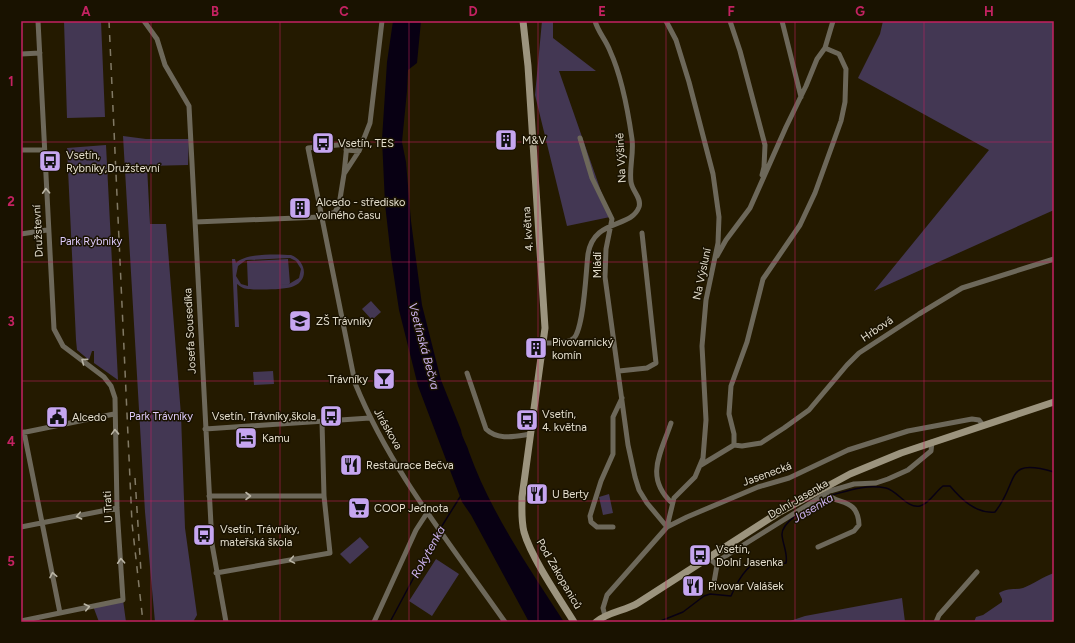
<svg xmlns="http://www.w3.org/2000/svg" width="1075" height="643" viewBox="0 0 1075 643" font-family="Figtree,sans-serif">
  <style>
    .green { fill: #433753; fill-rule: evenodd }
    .water { fill: #080013 }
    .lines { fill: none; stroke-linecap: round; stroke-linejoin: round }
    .stream { stroke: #080013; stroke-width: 1.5 }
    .street { stroke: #6d685a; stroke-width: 5 }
    .secondary { stroke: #9c947e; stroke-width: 7 }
    .rail { stroke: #827a65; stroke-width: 1.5; stroke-dasharray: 7 7; stroke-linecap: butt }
    .oneway { stroke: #bab5a5 }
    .grid { fill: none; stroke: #c42261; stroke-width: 1; stroke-opacity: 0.55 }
    .labels { text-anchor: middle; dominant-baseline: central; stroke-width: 3; stroke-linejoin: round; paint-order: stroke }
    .poi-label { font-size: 11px; fill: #e4decd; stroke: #191200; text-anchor: start }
    .street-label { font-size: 11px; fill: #e4decd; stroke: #191200 }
    .park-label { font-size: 11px; fill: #ddcaf9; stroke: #191200 }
    .water-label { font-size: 12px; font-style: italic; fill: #cbb2ed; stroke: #191200 }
    .neatline { fill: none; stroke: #c42261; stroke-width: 1.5 }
    .grid-label { font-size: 13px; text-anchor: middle; font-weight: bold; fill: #c42261 }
  </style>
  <rect width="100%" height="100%" fill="#241a00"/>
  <path class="green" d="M64,21H101L105,117L67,118Z
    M542,21H553V38L596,71H559L610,217L567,226L535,95Z
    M883,21H1054V210L874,291L989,150L858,78L880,34Z
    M123,136L146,139H189L188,165L147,166L150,224H166L181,415L185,528L197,615L193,622H155L145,512Z
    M106,145L118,380L94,363V351H92L89,360L77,350L76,340L67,148Z
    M291,255C305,260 310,279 294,286C286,290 257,290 248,289C243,289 240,286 237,284L239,327H235L232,259H235L236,263C245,253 278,254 291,255ZM290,258L296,261L301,269L299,278L289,284L249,286L290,284L288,259L247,261L248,286L241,284L236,276L238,266L246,260Z
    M371,301L381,312L372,320L362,309Z
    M273,371L274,384L254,385L253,372Z
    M609,494L613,513L603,515L599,497Z
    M360,537L369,547L350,564L340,554Z
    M436,559L459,574L432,616L409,601Z
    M1054,573V622H974L976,617L983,615L1002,602V599L999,593C1007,588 1015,590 1023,588C1032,585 1044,576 1054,573Z
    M902,598L905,622H787L805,616Z
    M123,600L126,622H99L93,606Z"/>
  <path class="water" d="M393,21H421L417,63L408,70L407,91L402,142L406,162L411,221L422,305L441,380L461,430C462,438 467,444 469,452C491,513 529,568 564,622H529L471,515L462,502L418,386L399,310L391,257L385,204L382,139L387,62Z"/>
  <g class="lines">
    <path class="stream" d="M832,495C850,490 867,484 886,488C898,491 907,509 920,506C929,504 936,491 943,486H950C961,499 976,514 995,512C1020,481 1003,457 1054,472
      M440,529L460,497
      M390,622L438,532
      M658,622L683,612L704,596L710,594L731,596C737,582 749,559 767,560C774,560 779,565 786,563C788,554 783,545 782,535C781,519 816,504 828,496"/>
    <path class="street" d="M144,21L157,39L165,65L189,106L212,544L226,622
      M666,21L676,40L689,82L713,174L719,217L718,243L706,300L702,346L706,420L703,458L695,477L674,498L667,527
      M730,21L740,51L765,145L764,167L762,175
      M782,21L801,97
      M21,54L40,53
      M580,138L592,178L612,219L606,249L605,277L628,445L635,477L639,490L647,503L667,527
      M21,150H44
      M346,150L359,151
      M344,174L347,144L308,148L355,383C390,470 452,546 505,622
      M195,222L321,217L335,212L339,205L344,174L359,151L370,123L382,21
      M21,234L47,230
      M717,256L726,240L750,208L786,127L806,86L817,59L825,48L833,21
      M545,343C553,343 568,344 574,338C584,328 586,270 588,254C594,218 631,229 639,207C642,198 632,191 631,182C629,168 634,153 632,139C628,111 622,77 610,51C606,40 598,32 595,21
      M619,371L647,368L656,363L642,233
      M467,373L486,429C498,441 516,436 531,434
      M671,423C661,453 644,477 672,503
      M205,429L370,418
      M24,432L60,613
      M21,433L114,414
      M734,445L742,446L761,443L784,428L809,410L847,365L859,353L919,314L962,288L1054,259
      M701,465L734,445V434L729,414L731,386L747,342L763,279L800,225L815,193L841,121L845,102L846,69L839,54L825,48
      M209,496H324
      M21,527L117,508
      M613,527H597L591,522L590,516L601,481L613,454V417L622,398
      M818,547L854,531L859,525C858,496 835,506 827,493
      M709,558L717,565L721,559L830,491L854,484L876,483L888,479L908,470L931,451L932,442
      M216,573L330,553L324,496L322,422
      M713,588L717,565
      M605,616L603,608L607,595L667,527L687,517L758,487L789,478L848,450L908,431L972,419L979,420L983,425
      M21,621L123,600L117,508L115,398L111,386L104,377L63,346L54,329L38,21
      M374,622L416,530L427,513
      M936,622L939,615L977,572"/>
    <path class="secondary" d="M523,21L528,66L545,328L522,497C522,509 521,520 524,532C531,557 559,598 574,622
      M596,622C607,612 625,611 638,603L778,513L850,474L901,453L1054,402"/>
    <path class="rail" d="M109,21L132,523L143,622
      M135,478L141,572"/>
  </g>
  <defs><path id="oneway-chevron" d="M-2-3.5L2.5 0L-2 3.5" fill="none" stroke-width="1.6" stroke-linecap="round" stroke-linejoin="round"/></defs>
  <g class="oneway">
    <use href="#oneway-chevron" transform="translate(46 191) rotate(-93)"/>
    <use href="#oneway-chevron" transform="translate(84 361) rotate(-144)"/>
    <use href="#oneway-chevron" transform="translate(115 432) rotate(-92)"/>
    <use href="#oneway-chevron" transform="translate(248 496)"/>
    <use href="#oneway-chevron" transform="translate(79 516) rotate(168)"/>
    <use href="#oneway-chevron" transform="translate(292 560) rotate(170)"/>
    <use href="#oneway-chevron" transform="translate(121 561) rotate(-93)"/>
    <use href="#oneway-chevron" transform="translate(53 575) rotate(-101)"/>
    <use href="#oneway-chevron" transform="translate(87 607) rotate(-13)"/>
  </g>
  <path class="grid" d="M151,21V622M280,21V622M409,21V622M538,21V622M666,21V622M795,21V622M924,21V622M21,142H1054M21,262H1054M21,381H1054M21,501H1054"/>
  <defs>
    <g id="building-square" transform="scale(1.15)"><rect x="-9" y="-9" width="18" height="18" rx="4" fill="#c6a6f0" stroke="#191200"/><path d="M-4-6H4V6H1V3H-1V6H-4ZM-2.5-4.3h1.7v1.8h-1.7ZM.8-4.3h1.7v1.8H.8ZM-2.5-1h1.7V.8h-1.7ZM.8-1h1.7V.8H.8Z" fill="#111"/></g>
    <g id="bus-square" transform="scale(1.15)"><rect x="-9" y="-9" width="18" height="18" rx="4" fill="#c6a6f0" stroke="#191200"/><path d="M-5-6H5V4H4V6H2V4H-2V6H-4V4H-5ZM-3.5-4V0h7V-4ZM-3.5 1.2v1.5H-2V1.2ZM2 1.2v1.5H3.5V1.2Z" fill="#111"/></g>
    <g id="school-square" transform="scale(1.15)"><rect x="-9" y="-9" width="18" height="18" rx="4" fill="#c6a6f0" stroke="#191200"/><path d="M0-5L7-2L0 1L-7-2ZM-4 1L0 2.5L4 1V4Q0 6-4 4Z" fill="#111"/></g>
    <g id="bar-square" transform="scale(1.15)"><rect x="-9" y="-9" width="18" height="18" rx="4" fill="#c6a6f0" stroke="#191200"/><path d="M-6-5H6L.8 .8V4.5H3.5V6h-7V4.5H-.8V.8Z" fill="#111"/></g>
    <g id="civic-square" transform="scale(1.15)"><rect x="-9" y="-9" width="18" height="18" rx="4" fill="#c6a6f0" stroke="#191200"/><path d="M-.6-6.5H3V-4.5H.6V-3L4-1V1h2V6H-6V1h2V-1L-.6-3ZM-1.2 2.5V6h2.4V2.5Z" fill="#111"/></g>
    <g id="hotel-square" transform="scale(1.15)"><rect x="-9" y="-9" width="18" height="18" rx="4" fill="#c6a6f0" stroke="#191200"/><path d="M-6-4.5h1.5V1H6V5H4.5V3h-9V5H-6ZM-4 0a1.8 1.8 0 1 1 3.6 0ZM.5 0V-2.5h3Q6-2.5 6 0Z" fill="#111"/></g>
    <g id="restaurant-square" transform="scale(1.15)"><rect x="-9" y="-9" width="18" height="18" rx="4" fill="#c6a6f0" stroke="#191200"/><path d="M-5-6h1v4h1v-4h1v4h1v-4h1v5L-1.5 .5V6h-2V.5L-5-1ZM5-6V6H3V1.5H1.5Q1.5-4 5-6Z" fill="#111"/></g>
    <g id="supermarket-square" transform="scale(1.15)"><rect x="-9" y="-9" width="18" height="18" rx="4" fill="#c6a6f0" stroke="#191200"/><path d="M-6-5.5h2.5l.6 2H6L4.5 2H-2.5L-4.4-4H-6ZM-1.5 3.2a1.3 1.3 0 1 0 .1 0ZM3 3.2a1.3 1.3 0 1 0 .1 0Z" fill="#111"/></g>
  </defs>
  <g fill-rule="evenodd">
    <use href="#building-square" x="506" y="140"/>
    <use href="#bus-square" x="323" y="143"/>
    <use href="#bus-square" x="50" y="161"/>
    <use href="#building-square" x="300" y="208"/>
    <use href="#school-square" x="300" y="321"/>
    <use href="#building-square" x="536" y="348"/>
    <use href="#bar-square" x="384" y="379"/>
    <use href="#bus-square" x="331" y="416"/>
    <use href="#civic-square" x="57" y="417"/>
    <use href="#bus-square" x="527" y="420"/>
    <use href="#hotel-square" x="246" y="438"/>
    <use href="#restaurant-square" x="351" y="465"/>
    <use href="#restaurant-square" x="537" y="494"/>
    <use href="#supermarket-square" x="359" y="508"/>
    <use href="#bus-square" x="204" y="535"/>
    <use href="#bus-square" x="700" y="555"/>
    <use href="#restaurant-square" x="693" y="586"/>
  </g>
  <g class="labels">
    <g class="poi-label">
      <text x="522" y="140">M&amp;V</text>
      <text x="338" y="143">Vsetín, TES</text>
      <text x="66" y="155">Vsetín,<tspan x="66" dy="13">Rybníky,Družstevní</tspan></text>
      <text x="316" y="202">Alcedo - středisko<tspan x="316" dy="13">volného času</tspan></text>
      <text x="316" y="321">ZŠ Trávníky</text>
      <text x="552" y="342">Pivovarnický<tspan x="552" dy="13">komín</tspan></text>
      <text x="368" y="379" text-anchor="end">Trávníky</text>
      <text x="542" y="414">Vsetín,<tspan x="542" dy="13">4. května</tspan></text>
      <text x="316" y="416" text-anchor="end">Vsetín, Trávníky,škola</text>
      <text x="72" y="417">Alcedo</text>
      <text x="262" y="438">Kamu</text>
      <text x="366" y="465">Restaurace Bečva</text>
      <text x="552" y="494">U Berty</text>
      <text x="374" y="508">COOP Jednota</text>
      <text x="220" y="529">Vsetín, Trávníky,<tspan x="220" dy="13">mateřská škola</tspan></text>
      <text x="716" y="549">Vsetín,<tspan x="716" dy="13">Dolní Jasenka</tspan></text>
      <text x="708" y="586">Pivovar Valášek</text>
    </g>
    <g class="street-label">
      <text transform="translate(621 158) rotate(-93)">Na Výšině</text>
      <text transform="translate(528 229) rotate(-94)">4. května</text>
      <text transform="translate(38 231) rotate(-93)">Družstevní</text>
      <text transform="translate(597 265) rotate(-90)">Mládí</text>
      <text transform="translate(702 274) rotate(-78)">Na Výsluní</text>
      <text transform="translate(877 329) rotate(-34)">Hrbová</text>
      <text transform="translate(190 331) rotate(-93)">Josefa Sousedíka</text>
      <text transform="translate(388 429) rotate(60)">Jiráskova</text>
      <text transform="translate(767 474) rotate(-20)">Jasenecká</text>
      <text transform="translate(798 499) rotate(-30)">Dolní Jasenka</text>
      <text transform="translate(108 507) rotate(-93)">U Trati</text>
      <text transform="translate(559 574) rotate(60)">Pod Zakopaniců</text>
    </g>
    <g class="park-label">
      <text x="91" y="241">Park Rybníky</text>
      <text x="161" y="416">Park Trávníky</text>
    </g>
    <g class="water-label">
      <text transform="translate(424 346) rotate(75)">Vsetínská Bečva</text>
      <text transform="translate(813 508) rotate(-31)">Jasenka</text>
      <text transform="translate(428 552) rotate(-61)">Rokytenka</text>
    </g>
  </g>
  <rect width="1075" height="643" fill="none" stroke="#191200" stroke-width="44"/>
  <rect x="22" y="22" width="1031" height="599" class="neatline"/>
  <g class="grid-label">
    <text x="86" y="16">A</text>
    <text x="215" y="16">B</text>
    <text x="344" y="16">C</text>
    <text x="473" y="16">D</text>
    <text x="602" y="16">E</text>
    <text x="731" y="16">F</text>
    <text x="860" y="16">G</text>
    <text x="989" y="16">H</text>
    <text x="11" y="86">1</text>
    <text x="11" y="206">2</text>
    <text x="11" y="326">3</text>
    <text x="11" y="446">4</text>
    <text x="11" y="566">5</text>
  </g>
</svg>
